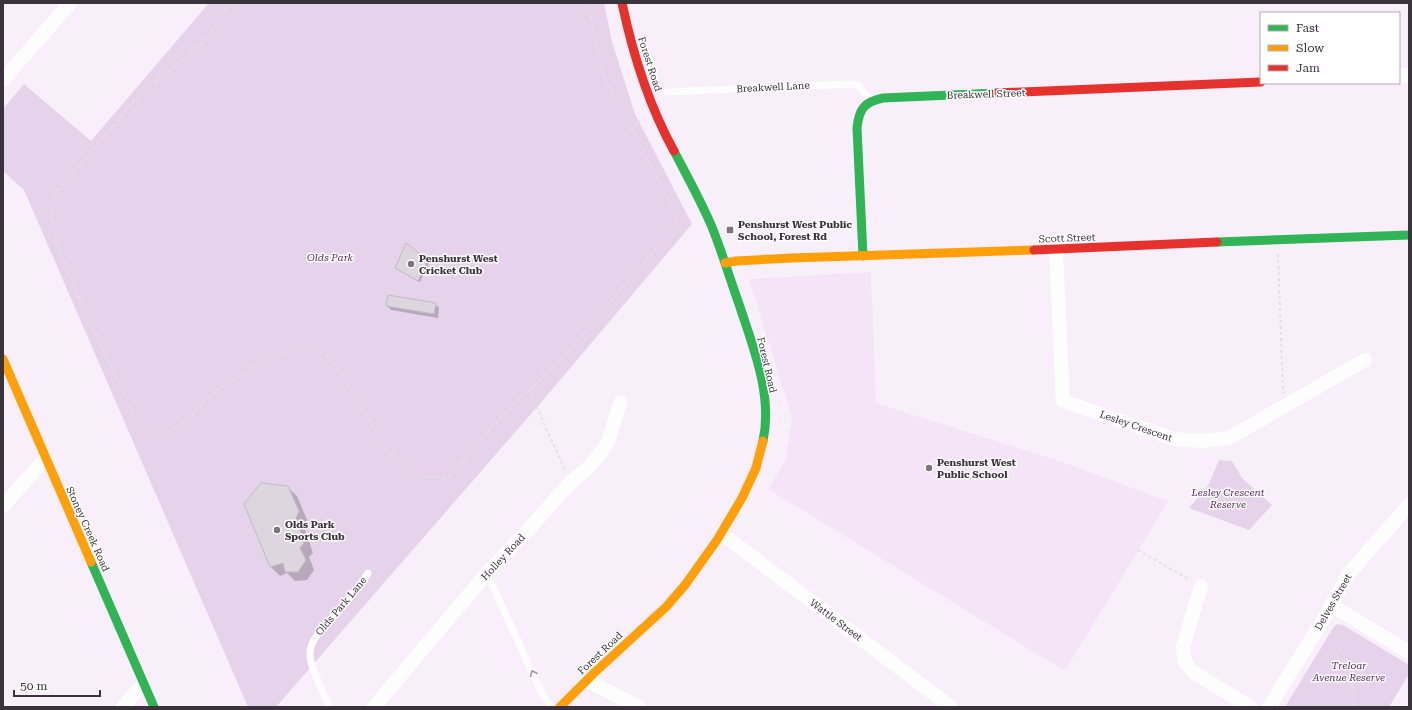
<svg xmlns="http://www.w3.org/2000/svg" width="1412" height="710" viewBox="0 0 1412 710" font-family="'Roboto Serif',serif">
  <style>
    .built { fill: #f5e4f7 }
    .green { fill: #e7d2eb }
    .shadow { fill: #0003 }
    .building { fill: #ddd6de; stroke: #c2bbc4 }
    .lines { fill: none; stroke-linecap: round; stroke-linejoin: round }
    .path { stroke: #e3e0e4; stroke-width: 2; stroke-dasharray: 3 3; stroke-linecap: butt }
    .lane { stroke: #fefdfe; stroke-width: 7 }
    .street { stroke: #fefdfe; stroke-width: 14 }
    .fast { stroke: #30b455; stroke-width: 9 }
    .slow { stroke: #ff9f0a; stroke-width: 9 }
    .jam { stroke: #e5322d; stroke-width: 9 }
    .oneway { stroke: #9c989c }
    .poi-dot { fill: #7c757e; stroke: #fff; stroke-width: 1.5 }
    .labels { text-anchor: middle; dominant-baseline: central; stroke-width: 3; stroke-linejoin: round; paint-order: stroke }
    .street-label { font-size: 10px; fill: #3a333b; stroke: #fff }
    .poi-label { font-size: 10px; font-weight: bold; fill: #3a333b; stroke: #fff; text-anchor: start }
    .park-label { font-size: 10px; font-style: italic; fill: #5f2669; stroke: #fff }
  </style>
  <rect width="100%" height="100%" fill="#f8effa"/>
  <path class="built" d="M871,272L876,403L1062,462L1168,501L1065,671L768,489L786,460L792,417L749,279Z"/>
  <path class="green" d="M209,3H604L612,42L635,114L692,224L544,399L276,707H248L24,190L3,171V109L24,84L91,141Z
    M1219,460L1232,461L1242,478L1272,505L1249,530L1189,508L1208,486Z
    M1337,624L1343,625L1409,665V674L1389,707H1285L1333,628Z"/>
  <path class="shadow" d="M428,261L429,263L420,282L396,268Z
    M435,304L439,308L438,318L391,310L387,306Z
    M287,487L297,496L307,520L304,527L313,553L309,557L314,570L307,580L295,581L287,573L280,576L271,567Z"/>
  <path class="building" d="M406,243L428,260L418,281L395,268Z
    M388,295L436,303L434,314L386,306Z
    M261,483L288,486L299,511L296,518L304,543L300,548L306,560L298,572H285L283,563L270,567L244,504Z"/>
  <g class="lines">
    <path class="path" d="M229,3L205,41L135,100L55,194L51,217L60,254L85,312L138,423L151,433L168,432L189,419L210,395L238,377L275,355L306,348L328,356L343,376L387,451L418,477H448L499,419L568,352L677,224V216L612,92L601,69L588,3
      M632,131L640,121
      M1278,254L1283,393
      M529,390L565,470
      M1138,550L1190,580
      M1330,632L1334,635L1348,665L1353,681L1354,707"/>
    <path class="lane" d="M666,92L850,84L858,85L870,100
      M487,573L540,690L551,707
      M330,707C324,694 310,668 310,655C309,636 333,619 344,605C353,595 361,584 368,573"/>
    <path class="street" d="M1399,76L1409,75
      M3,80L70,3
      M1056,250L1063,401L1174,439L1199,441L1229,438L1365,360
      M3,506L46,458
      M721,533L951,707
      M1201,586L1183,647L1185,662L1193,672L1250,707
      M1331,605L1409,652
      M586,680L639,707
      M123,707L144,683
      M374,707L487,573L526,532L571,482L587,469L598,457L608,442L620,403
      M1269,707L1320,625L1350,572L1409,505"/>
    <path class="fast" d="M674,151C687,176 701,201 712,227C722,252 730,279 739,304C753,347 773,395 763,441
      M1217,242L1409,235
      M863,256L857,128C859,109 864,102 883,98L997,93
      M91,562L154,707"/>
    <path class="slow" d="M725,263L736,261L792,258L1034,250
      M3,359L91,562
      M560,707L594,673L666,607L685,585L717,540L742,498L756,468L763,441"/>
    <path class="jam" d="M622,3C633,55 648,104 674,151
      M997,93L1261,82
      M1034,250L1217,242"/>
  </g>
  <defs><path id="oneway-chevron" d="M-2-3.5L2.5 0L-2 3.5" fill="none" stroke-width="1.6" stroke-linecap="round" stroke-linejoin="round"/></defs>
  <use class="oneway" href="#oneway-chevron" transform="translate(533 673) rotate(-114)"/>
  <g class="poi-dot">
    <rect x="726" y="226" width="8" height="8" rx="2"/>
    <circle cx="411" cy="264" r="4"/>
    <circle cx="929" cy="468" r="4"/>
    <circle cx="277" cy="530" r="4"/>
  </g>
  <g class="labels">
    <g class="street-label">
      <text transform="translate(650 64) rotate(72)">Forest Road</text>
      <text transform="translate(773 87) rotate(-3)">Breakwell Lane</text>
      <text transform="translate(986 94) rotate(-2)">Breakwell Street</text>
      <text transform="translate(1067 238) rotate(-2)">Scott Street</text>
      <text transform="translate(767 365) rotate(77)">Forest Road</text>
      <text transform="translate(1136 426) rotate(19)">Lesley Crescent</text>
      <text transform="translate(88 529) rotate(66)">Stoney Creek Road</text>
      <text transform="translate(503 557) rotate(-47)">Holley Road</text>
      <text transform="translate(1333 602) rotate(-60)">Delves Street</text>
      <text transform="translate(341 606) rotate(-50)">Olds Park Lane</text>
      <text transform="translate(836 620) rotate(37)">Wattle Street</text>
      <text transform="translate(600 653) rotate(-43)">Forest Road</text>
    </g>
    <g class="poi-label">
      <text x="738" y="224">Penshurst West Public<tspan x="738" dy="12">School, Forest Rd</tspan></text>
      <text x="419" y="258">Penshurst West<tspan x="419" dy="12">Cricket Club</tspan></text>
      <text x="937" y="462">Penshurst West<tspan x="937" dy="12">Public School</tspan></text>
      <text x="285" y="524">Olds Park<tspan x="285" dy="12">Sports Club</tspan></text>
    </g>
    <g class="park-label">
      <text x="330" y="257">Olds Park</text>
      <text x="1228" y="492">Lesley Crescent<tspan x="1228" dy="12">Reserve</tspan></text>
      <text x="1349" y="665">Treloar<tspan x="1349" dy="12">Avenue Reserve</tspan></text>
    </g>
  </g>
  <rect width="1412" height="710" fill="none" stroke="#3a333b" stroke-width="8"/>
  <rect x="1260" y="12" width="140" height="72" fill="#ffffff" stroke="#b0adb1"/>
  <rect x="1268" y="25" width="20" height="6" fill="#30b455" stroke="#b0adb1"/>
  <text x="1296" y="32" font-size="12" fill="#3a333b">Fast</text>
  <rect x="1268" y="45" width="20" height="6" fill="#ff9f0a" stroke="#b0adb1"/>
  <text x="1296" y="52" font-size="12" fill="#3a333b">Slow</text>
  <rect x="1268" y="65" width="20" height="6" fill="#e5322d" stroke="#b0adb1"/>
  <text x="1296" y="72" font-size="12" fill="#3a333b">Jam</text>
  <path d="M14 690v6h86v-6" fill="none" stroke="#3a333b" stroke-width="2"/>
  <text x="20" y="690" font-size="12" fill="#3a333b" stroke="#ffffff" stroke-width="3" paint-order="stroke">50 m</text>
</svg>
